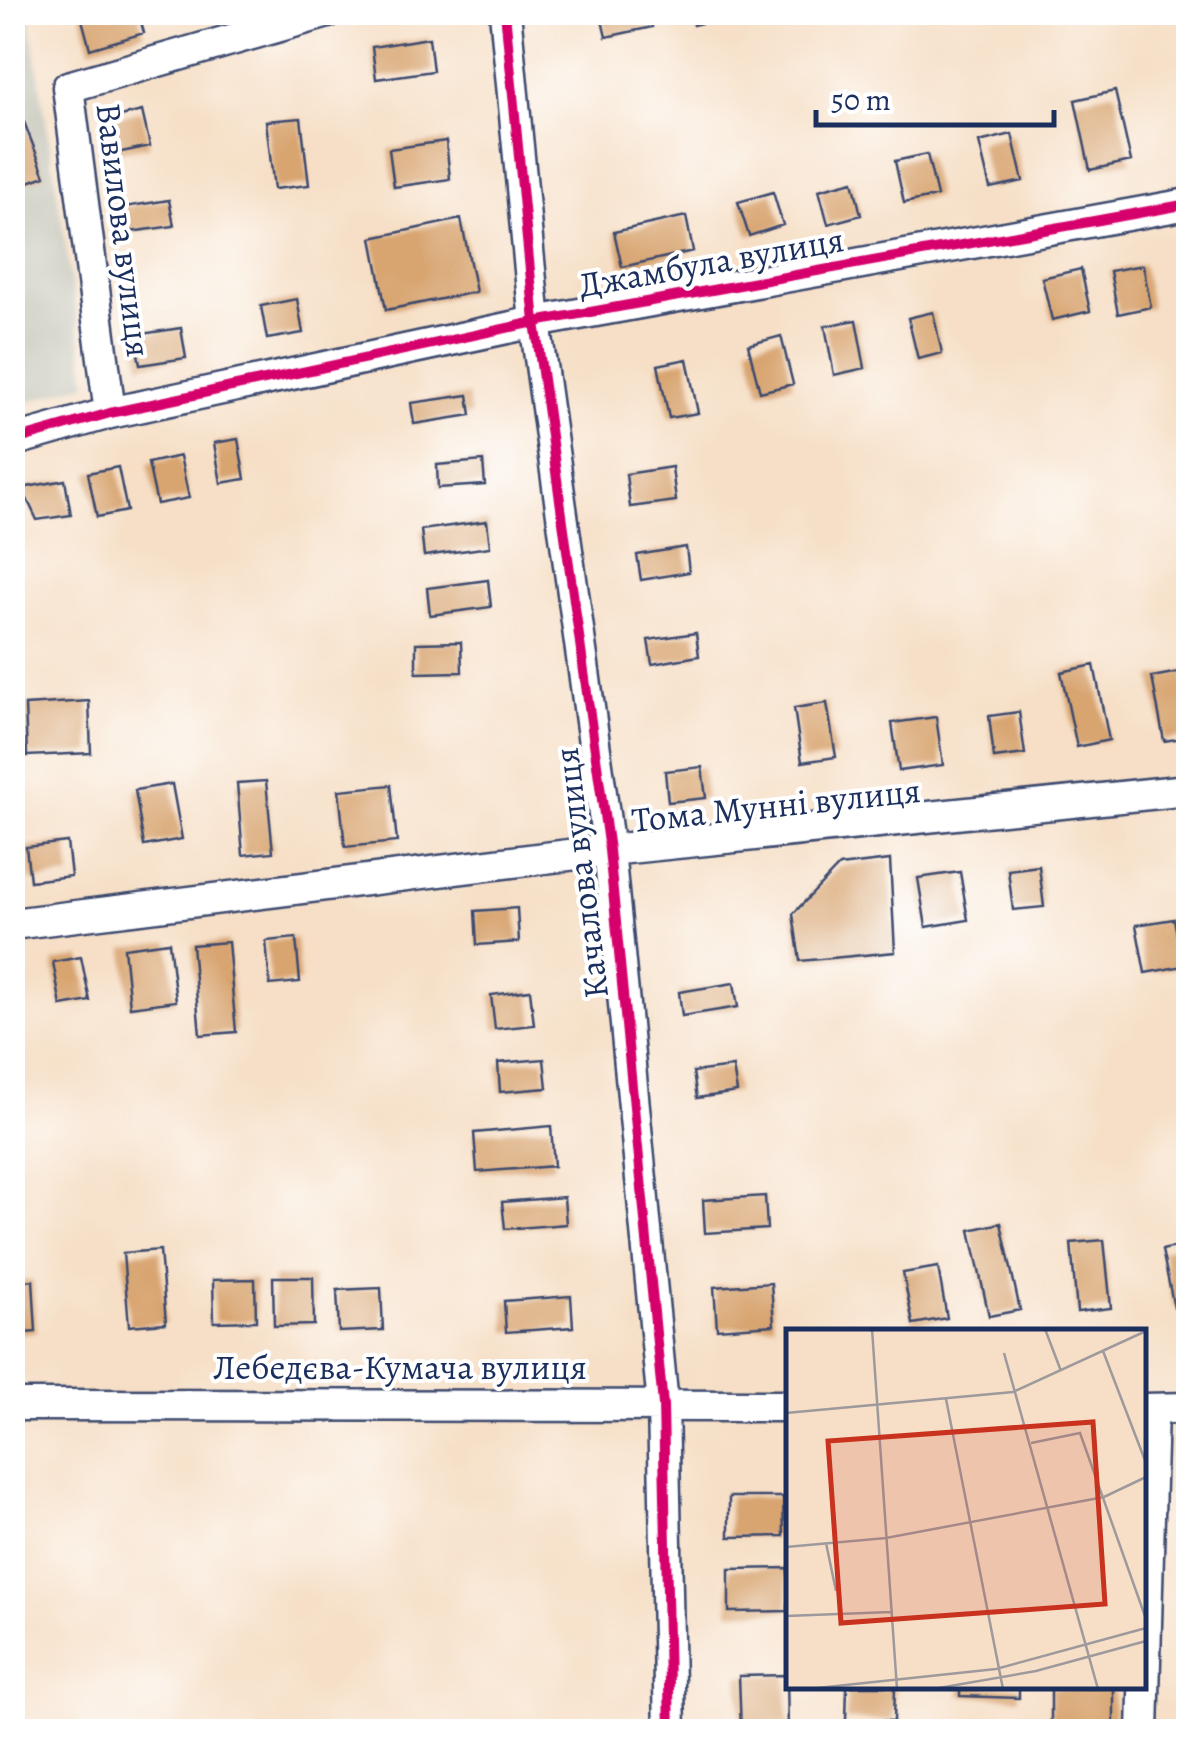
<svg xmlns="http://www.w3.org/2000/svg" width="1201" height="1744" viewBox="0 0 1201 1744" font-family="Alegreya,serif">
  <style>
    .industrial { fill: #c5c5b8 }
    .building { fill: #d8a470 }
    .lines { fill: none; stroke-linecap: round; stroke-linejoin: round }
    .street-casing { stroke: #3c496e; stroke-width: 35 }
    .street { stroke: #fff; stroke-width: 30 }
    .cycleway-casing { stroke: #fff; stroke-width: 16 }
    .cycleway { stroke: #d6006c; stroke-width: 10 }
    .labels { text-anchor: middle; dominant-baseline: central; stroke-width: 8; stroke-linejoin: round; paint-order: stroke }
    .street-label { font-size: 35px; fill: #1b2f5e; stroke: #fff }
    .inset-road { fill: none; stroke: #9e999c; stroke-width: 2.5 }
    .view { fill: #c8321e; fill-opacity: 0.15; stroke: #c8321e; stroke-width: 5 }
    .inset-edge { fill: none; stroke: #1b2f5e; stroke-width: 5 }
  </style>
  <rect width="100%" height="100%" fill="#fff"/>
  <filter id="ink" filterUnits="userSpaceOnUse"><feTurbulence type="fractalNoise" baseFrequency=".01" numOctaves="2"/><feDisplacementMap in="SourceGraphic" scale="20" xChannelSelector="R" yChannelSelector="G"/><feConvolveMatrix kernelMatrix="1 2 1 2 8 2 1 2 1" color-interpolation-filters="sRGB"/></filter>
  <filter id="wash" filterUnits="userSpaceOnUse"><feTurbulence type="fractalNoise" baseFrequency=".0048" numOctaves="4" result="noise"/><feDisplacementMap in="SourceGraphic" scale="40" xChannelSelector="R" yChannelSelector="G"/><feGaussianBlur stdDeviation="2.25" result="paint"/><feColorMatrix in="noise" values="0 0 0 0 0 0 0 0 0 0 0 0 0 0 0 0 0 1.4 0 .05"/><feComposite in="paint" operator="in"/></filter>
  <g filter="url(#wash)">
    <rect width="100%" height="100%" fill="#f6dfc6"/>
    <path class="industrial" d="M12,13H29L87,383L13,407Z"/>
    <g id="blocks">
      <path class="building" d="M80,12H138L144,33L90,49Z
        M600,12H649L652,27L606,37Z
        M690,12H723L724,18L693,25Z
        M429,38L433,71L376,79L372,47Z
        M12,91L45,176L12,188Z
        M1115,91L1131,161L1090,170L1075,100Z
        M142,111L150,146L112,154L104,120Z
        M301,118L309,185L274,189L266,121Z
        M1012,134L1023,181L990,188L979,142Z
        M446,141L450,179L394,187L389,149Z
        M927,154L937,196L904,203L895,161Z
        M853,181L861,215L828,224L819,190Z
        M773,192L783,225L749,236L738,202Z
        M169,200L174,226L122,233L118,208Z
        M686,216L693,251L622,267L614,232Z
        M461,219L476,292L386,310L372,238Z
        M1143,265L1151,307L1118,314L1110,271Z
        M1081,269L1090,311L1052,320L1042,278Z
        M297,299L303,333L267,339L261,306Z
        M933,312L942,353L918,359L908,318Z
        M856,320L865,368L834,375L825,326Z
        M181,328L186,358L140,365L135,335Z
        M781,336L793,384L760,392L748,345Z
        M687,359L698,413L669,418L658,365Z
        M468,395L471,415L414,424L411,403Z
        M238,439L245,479L221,483L214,443Z
        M180,456L189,498L157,504L148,463Z
        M483,461L485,485L438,488L437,465Z
        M118,467L127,511L97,517L88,473Z
        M672,467L676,501L630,507L626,474Z
        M65,480L71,515L37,520L22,488Z
        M487,521L490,547L424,556L421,530Z
        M686,547L689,572L641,580L637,555Z
        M488,580L491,607L430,615L427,588Z
        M696,633L699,656L652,664L648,640Z
        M461,642L462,672L416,673V643Z
        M1094,665L1109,740L1077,747L1061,672Z
        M1184,671L1188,697V737L1164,741L1152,677Z
        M89,701L91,753L27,756L25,705Z
        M827,703L836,757L802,762L794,708Z
        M1019,712L1025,754L994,758L989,716Z
        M936,717L943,765L899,771L892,723Z
        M702,767L706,798L668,802L665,771Z
        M266,781L273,852L243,855L237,783Z
        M172,784L182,839L144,846L135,790Z
        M391,785L397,842L345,847L339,790Z
        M67,842L71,876L30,881L26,847Z
        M890,860L895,952L800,961L793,914L839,866Z
        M1039,866L1044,907L1013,910L1008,870Z
        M960,872L968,920L926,927L918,878Z
        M517,908L519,942L477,945L475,911Z
        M1174,919L1183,966L1145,973L1136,925Z
        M296,938L300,982L270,985L266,941Z
        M169,942L176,1001L130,1007L124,948Z
        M228,942L236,1032L200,1035L192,945Z
        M12,957H19L23,1002L12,1003Z
        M81,957L90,1001L61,1006L53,962Z
        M734,983L738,1007L682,1016L679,992Z
        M530,990L534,1025L495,1029L491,995Z
        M544,1059L547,1088L500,1092L498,1063Z
        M733,1067L737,1092L697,1098L693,1072Z
        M551,1126L554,1166L477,1172L474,1133Z
        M765,1196L767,1229L705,1233L703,1200Z
        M564,1197L566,1224L505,1229L502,1202Z
        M1001,1223L1020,1310L989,1316L970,1230Z
        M1104,1240L1111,1308L1077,1312L1071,1243Z
        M1188,1244V1305L1174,1308L1162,1250Z
        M160,1250L166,1323L129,1326L123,1253Z
        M938,1267L947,1318L913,1324L903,1273Z
        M273,1277H313L314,1325L274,1326Z
        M255,1279L256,1321L214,1322L213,1280Z
        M33,1280L36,1332L12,1334V1282Z
        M771,1283L774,1325L717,1329L714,1287Z
        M381,1288L383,1330L339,1332L337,1290Z
        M571,1296L573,1327L506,1332L504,1301Z
        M729,1497H783L784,1536L729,1537Z
        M788,1568V1611L729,1612V1569Z
        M787,1675L788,1731L741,1732L739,1676Z
        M847,1686H895L894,1721L846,1720Z
        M960,1686H1019V1698L960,1696Z
        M1051,1688H1114V1732H1051Z"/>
    </g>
  </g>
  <g filter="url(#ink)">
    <use href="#blocks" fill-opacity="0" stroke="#3c496e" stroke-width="2.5"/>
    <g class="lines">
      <g class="street-casing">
        <path id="street" d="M505,12L535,322L609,850L663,1405L670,1732
          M110,413L68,87L328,12
          M12,441L110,413L535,322L1188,204
          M12,924L609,850L1188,790
          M12,1405L788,1406
          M1144,1409L1188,1408
          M1143,1732L1152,1409"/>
      </g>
      <use href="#street" class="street"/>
      <g class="cycleway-casing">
        <path id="cycleway" d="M505,12L535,322L609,850L663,1405L670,1732
          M12,441L110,413L535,322L1188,204"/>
      </g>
      <use href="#cycleway" class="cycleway"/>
    </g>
  </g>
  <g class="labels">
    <g class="street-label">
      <text transform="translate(124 230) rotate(83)">Вавилова вулиця</text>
      <text transform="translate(711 262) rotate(-10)">Джамбула вулиця</text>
      <text transform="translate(776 805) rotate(-6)">Тома Мунні вулиця</text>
      <text transform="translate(581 873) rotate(-97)">Качалова вулиця</text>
      <text x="400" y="1367">Лебедєва-Кумача вулиця</text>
    </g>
  </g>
  <g transform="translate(786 1329)">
    <rect width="360" height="360" fill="#f6dfc6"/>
    <path class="inset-road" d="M86,0L111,360M259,0L275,42M317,22L360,134M218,24L312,360M160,70L217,360M0,84L227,63L360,2M245,114L294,104L360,290M40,214L50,262M0,218L100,209L318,168L360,148M0,287L105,283M22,360L210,340L360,299M147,360L250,342L360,312"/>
    <path class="view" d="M307,93L319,275L55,294L42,112Z"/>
    <rect width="360" height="360" class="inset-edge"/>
  </g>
  <rect width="1201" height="1744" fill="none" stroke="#fff" stroke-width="50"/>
  <path d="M816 110v15h238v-15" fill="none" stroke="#1b2f5e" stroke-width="5"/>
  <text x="831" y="110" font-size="30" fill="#1b2f5e" stroke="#ffffff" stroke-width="8" paint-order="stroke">50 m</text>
</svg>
